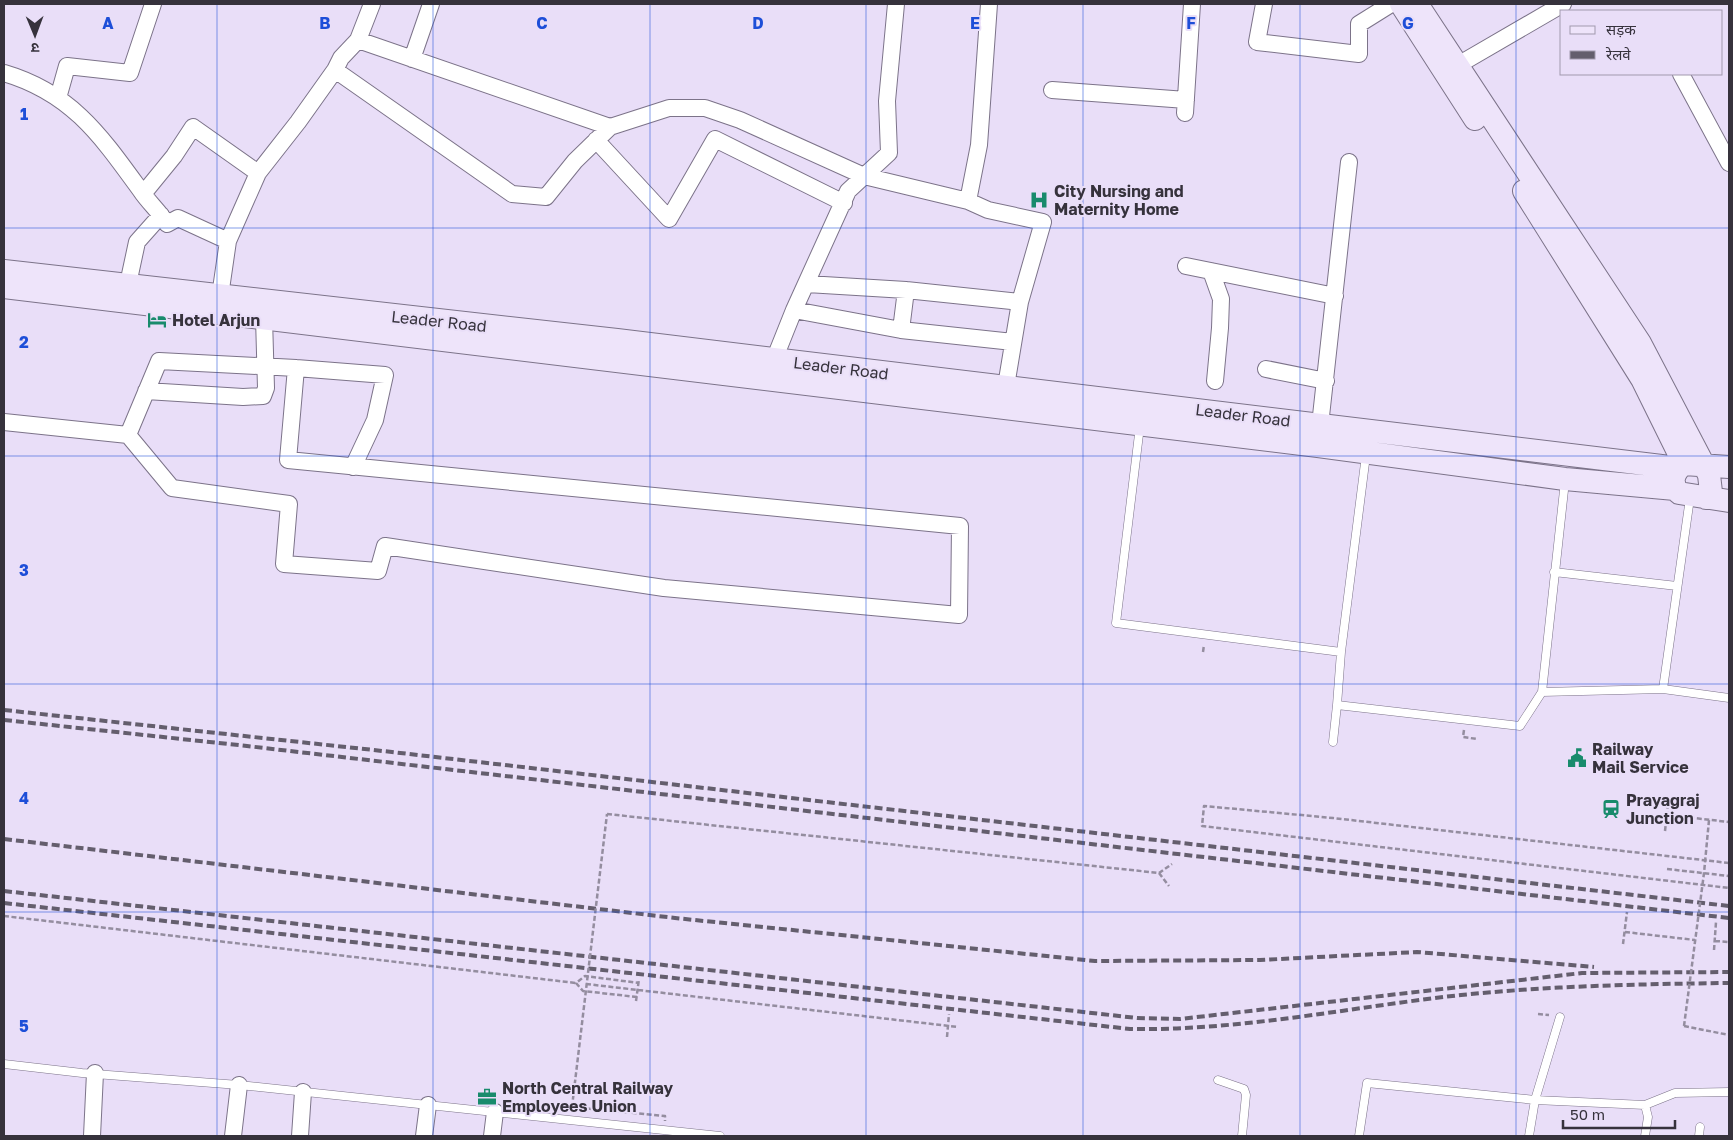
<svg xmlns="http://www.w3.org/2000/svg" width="1733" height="1140" viewBox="0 0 1733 1140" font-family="'Golos Text','Noto Sans Devanagari',sans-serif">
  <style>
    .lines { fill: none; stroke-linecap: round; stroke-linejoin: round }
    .lane-casing { stroke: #7c7389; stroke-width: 9 }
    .street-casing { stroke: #7c7389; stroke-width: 18 }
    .secondary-casing { stroke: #7c7389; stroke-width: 24 }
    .path { stroke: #948d9f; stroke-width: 2.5; stroke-dasharray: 5 2.5; stroke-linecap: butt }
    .lane { stroke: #fff; stroke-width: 8 }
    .street { stroke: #fff; stroke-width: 16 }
    .secondary { stroke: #eee4fa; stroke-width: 22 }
    .rail { stroke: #645e6d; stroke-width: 4; stroke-dasharray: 8 4; stroke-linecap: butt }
    .path-bridge { stroke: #948d9f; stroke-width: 2.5; stroke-dasharray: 5 2.5; stroke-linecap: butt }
    .grid { fill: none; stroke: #1d4ed8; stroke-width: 1; stroke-opacity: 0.55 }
    .labels { text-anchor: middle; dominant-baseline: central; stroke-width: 4; stroke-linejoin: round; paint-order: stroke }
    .poi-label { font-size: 16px; font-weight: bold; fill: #36323c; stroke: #e9def8; text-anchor: start }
    .street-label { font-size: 16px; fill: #36323c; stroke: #e9def8 }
    .grid-label { font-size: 16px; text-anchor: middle; font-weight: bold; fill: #1d4ed8; stroke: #e9def8; stroke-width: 4; stroke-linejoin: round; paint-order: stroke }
  </style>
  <rect width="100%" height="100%" fill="#e9def8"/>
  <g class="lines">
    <g class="lane-casing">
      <path id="lane" d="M1140,426L1116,623L1341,652L1366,455
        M1554,572L1677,586
        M1663,689L1690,498
        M1542,692L1663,689L1729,698
        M1337,705L1341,652
        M1333,742L1337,705L1520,726L1542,692L1565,481
        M4,1064L82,1073L239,1085L720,1136
        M1218,1080L1244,1089L1246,1095L1242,1136
        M1359,1136L1367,1083L1535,1100L1645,1105L1675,1093L1729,1092
        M1529,1136L1535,1100L1560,1017
        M1645,1136L1648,1117L1645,1105
        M1699,1136L1700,1127"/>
    </g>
    <g class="street-casing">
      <path id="street" d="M1264,4L1257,42L1359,54V24L1391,4
        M358,40L610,127
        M412,59L431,4
        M1458,65L1563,4
        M335,70L512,194L546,197L575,161L610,127L669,108H705L740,120L864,176L968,201L988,210L1043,222L1020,302L1006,386
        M4,73C72,93 101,136 141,191C149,203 160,212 167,224L178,218L228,241
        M1681,74L1729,163
        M1052,90L1186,100
        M58,98L67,66L130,73L153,4
        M1185,113L1192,4
        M596,140L669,219L715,139L844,203
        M143,194L174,156L193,127L258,173
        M968,201L979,145L989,4
        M1186,266L1335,296
        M1211,271L1221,299L1220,328L1215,381
        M128,284L137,242L161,215
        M807,284L906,290L1020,302
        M220,296L228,241L258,173L298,122L335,70L341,58L358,40L372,4
        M794,310L901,330L1013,342
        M901,330L906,290
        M774,360L794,310L848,191L889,153L887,101L896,4
        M296,368L385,375L375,420L353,467
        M1266,369L1326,381
        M146,391L243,397L263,396L266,388L264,318
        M4,422L128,435L172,488L289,504L284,564L378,571L385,546L664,588L959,615L960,526L288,460L296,368L159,361L128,435
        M1320,425L1349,162
        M92,1136L95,1073
        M233,1136L239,1085
        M300,1136L303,1092
        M424,1136L428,1105
        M492,1136L495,1112"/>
    </g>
    <g class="secondary-casing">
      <path id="secondary" d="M1401,4L1475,119
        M1417,4L1640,343L1709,475L1711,492L1706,498
        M1524,191L1642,379L1684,464
        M4,271L617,340L1678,468
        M4,287L1318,446L1565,479L1675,489
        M1729,467L1684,464C1673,472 1670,483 1679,493L1729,501"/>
    </g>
    <path class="path" d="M1203,652L1204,645
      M1464,730L1463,737L1477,739
      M607,814L1159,873L1172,864
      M1667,815L1729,822
      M1665,831L1668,803
      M1729,863L1333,818L1204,806L1202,826L1729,888
      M1667,869L1729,876
      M1159,873L1169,886
      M4,916L576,983
      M1625,932L1695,940
      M1715,941L1729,942
      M1623,944L1627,912
      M1714,950L1716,922
      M586,984L958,1027
      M637,997L583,991L576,983L585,976L639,983
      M636,1001L639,979
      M1538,1014L1549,1015
      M1684,1026L1729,1035
      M947,1037L949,1014
      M572,1107L665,1116V1121"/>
    <use href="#lane" class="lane"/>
    <use href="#street" class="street"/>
    <use href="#secondary" class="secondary"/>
    <path class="rail" d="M4,710L392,752L1729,906
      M4,720L247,746L1729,918
      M4,839L675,918L1095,961L1260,960L1417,952L1594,967
      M4,891L1137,1018L1180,1019L1582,973L1729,972
      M4,903L1130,1029C1241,1031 1351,1007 1461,995C1550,986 1640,984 1729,983"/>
    <path class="path-bridge" d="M1684,1026L1704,873L1709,820
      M572,1107L607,814"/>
  </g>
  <path class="grid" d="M217,4V1136M433,4V1136M650,4V1136M866,4V1136M1083,4V1136M1300,4V1136M1516,4V1136M4,228H1729M4,456H1729M4,684H1729M4,912H1729"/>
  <defs>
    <g id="hospital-bare" transform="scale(1.5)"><path d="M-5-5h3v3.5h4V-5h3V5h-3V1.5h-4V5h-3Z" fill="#188b6c" stroke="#e9def8" stroke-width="2.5" paint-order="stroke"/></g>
    <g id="hotel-bare" transform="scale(1.5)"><path d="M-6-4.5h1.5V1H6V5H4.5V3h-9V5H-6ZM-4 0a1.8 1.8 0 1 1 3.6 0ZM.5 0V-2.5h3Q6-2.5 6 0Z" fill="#188b6c" stroke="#e9def8" stroke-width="2.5" paint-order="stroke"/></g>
    <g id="civic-bare" transform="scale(1.5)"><path d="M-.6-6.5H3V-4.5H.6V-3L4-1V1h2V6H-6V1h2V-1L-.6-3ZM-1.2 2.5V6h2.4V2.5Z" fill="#188b6c" stroke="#e9def8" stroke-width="2.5" paint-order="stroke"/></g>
    <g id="station-bare" transform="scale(1.5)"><path d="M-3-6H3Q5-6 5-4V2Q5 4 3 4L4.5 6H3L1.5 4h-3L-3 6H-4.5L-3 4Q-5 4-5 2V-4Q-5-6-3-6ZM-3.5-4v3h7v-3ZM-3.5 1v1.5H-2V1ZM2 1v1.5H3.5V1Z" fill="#188b6c" stroke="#e9def8" stroke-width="2.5" paint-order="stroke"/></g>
    <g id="office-bare" transform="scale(1.5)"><path d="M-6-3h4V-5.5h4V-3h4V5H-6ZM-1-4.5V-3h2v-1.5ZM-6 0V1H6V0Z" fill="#188b6c" stroke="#e9def8" stroke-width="2.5" paint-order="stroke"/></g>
  </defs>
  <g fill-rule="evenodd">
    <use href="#hospital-bare" x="1039" y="200"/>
    <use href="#hotel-bare" x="157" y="320"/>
    <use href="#civic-bare" x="1577" y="758"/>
    <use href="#station-bare" x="1611" y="809"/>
    <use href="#office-bare" x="487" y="1097"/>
  </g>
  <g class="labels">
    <g class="poi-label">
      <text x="1054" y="191">City Nursing and<tspan x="1054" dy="18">Maternity Home</tspan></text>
      <text x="172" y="320">Hotel Arjun</text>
      <text x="1592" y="749">Railway<tspan x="1592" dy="18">Mail Service</tspan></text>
      <text x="1626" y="800">Prayagraj<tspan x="1626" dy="18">Junction</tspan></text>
      <text x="502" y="1088">North Central Railway<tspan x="502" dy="18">Employees Union</tspan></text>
    </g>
    <g class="street-label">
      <text transform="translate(439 321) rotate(6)">Leader Road</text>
      <text transform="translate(841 368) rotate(7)">Leader Road</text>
      <text transform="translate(1243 415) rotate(7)">Leader Road</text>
    </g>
  </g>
  <g class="grid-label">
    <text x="108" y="29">A</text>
    <text x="325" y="29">B</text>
    <text x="542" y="29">C</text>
    <text x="758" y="29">D</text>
    <text x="975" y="29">E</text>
    <text x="1191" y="29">F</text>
    <text x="1408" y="29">G</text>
    <text x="24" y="120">1</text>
    <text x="24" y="348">2</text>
    <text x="24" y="576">3</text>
    <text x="24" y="804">4</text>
    <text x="24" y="1032">5</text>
  </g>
  <rect width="1733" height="1140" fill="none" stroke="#36323c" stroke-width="10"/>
  <rect x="1560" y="10" width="162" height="65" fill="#e9def8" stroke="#a199ad"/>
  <rect x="1570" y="26" width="25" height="8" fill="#eee4fa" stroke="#a199ad"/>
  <text x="1606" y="35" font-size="15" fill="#36323c">सड़क</text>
  <rect x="1570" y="51" width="25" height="8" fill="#645e6d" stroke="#a199ad"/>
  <text x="1606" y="60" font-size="15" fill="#36323c">रेलवे</text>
  <g transform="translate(35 35) rotate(179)" stroke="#e9def8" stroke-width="4" paint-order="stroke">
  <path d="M0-4L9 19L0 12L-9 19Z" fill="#36323c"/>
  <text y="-8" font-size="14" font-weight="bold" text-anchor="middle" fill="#36323c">उ</text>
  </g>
  <path d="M1563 1120v8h112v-8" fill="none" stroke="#36323c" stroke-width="2.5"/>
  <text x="1570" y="1120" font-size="15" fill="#36323c" stroke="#e9def8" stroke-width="4" paint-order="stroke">50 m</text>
</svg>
